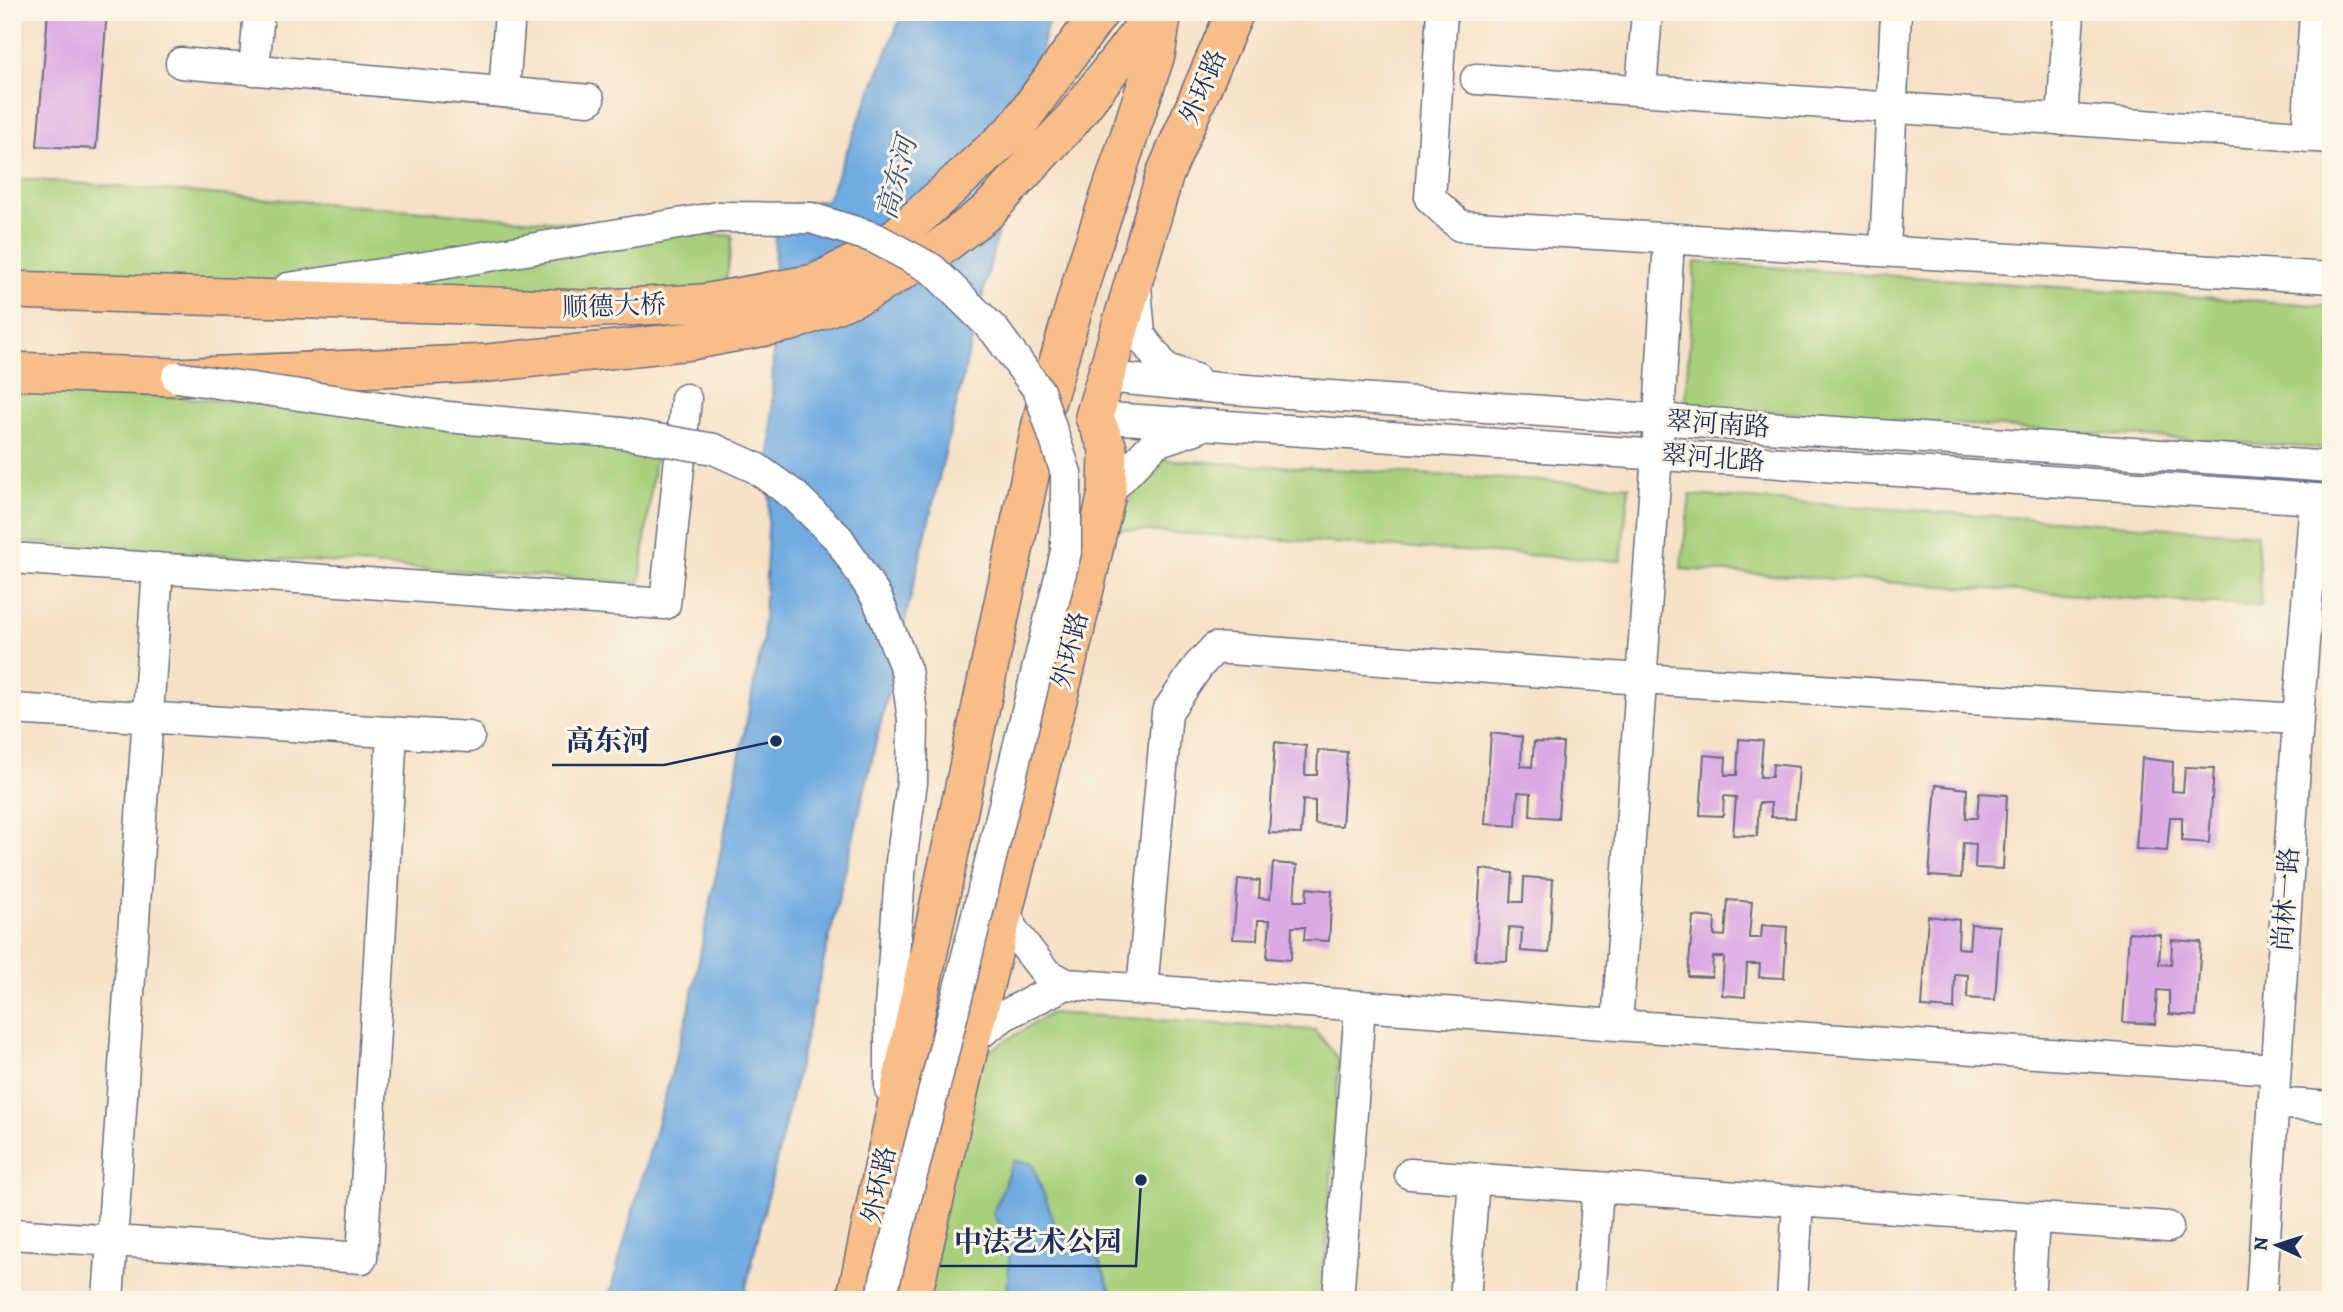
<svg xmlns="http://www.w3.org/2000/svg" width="2343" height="1312" viewBox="0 0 2343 1312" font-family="Alegreya,'Noto Serif SC',serif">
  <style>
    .green { fill: #a8cf7a; stroke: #627f6c; stroke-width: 2 }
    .water { fill: #70aae0; stroke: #466c9f; stroke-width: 2 }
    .building { fill: #daa8e4 }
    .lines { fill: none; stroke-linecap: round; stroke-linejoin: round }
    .minor-casing { stroke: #676d82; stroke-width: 33 }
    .major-casing { stroke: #676d82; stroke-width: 40 }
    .minor { stroke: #fff; stroke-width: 30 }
    .major { stroke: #f8bd89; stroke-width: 37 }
    .minor-bridge-casing { stroke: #676d82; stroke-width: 33; stroke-linecap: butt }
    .minor-bridge { stroke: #fff; stroke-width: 30 }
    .labels { text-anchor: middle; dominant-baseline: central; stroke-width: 6; stroke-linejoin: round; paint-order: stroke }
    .street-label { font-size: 26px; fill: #1b2f5e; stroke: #fcf5e5 }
    .water-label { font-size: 28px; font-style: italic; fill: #355485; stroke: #fcf5e5 }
    .leader { fill: none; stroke: #1b2f5e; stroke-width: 2.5 }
    .callout-dot { fill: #1b2f5e; stroke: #fcf5e5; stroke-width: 2.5 }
    .callout-label { font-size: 28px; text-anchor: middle; font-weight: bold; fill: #1b2f5e; stroke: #fcf5e5; stroke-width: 6; stroke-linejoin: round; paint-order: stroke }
  </style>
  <rect width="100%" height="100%" fill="#fcf5e5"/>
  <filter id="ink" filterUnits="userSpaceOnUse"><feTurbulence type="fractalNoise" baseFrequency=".0143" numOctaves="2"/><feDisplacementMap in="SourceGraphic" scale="14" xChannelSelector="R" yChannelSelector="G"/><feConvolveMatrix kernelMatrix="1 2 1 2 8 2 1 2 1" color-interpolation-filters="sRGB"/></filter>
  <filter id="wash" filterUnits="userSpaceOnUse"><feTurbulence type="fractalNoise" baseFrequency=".00686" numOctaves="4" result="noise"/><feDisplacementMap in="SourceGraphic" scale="28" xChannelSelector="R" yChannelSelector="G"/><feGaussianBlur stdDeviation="1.57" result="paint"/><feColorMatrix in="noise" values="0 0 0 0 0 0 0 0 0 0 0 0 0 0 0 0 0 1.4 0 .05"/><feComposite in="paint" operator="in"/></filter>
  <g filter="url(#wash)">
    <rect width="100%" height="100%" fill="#f5e1c6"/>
    <path class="green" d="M12,178L733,236L718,331L585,309L12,283Z
      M1695,262L2331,306V449L1685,406Z
      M12,386L658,431L640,583L12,541Z
      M1154,459L1629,486L1621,561L1113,529Z
      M1690,495L2257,534L2261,607L1681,569Z
      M1051,1013L1315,1030L1339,1059L1323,1300H925L976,1059Z"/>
    <path class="water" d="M903,12H1055L1047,25L743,1300H608L689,1010L763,639L771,461L775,237L787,206L827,200Z
      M1013,1161L1032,1163L1060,1237L1095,1252L1111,1290L1106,1300H1007L1010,1244L993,1214Z"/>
    <g id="blocks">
      <path class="building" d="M48,12H107L96,149L37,146Z
        M1491,733L1522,737L1521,766L1532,767L1534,742L1563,743L1558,818L1530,816L1531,793L1518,792L1516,826L1485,824Z
        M1739,739L1763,741L1760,777H1772L1773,764L1799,767L1795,818L1771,817V803H1759L1757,836L1733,835L1736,797L1724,796L1723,816L1700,815L1704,755L1726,757L1725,775H1737Z
        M1275,742L1306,746L1305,775H1317L1318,750L1347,752L1342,826L1315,824V801L1303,800L1301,834L1269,833Z
        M2142,758L2173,762L2172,791L2183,792L2185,767L2214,768L2209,843L2182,841V817H2170L2167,851L2136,849Z
        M1936,785L1967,789L1966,818H1977L1979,793L2007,795L2003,869L1975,868L1976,844L1963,843L1961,878L1929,876Z
        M1273,863L1297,865L1294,901H1306L1307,888L1332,891L1329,941L1304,940L1305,927H1292L1291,960L1267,958L1270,920H1258L1257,940L1233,939L1238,879L1260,881L1259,898L1270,899Z
        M1481,869L1513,873L1511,902H1523L1524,877L1553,879L1549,953L1521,951L1522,928L1509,927L1507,961L1475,960Z
        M1728,900L1752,902L1749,938H1761L1762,925L1787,927L1784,978L1759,977L1760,964H1747L1745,997L1722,995L1724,957H1713L1712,977L1688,976L1693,916L1715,918L1714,935L1725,936Z
        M1928,916L1959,920L1958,948L1969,949L1971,924L2000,926L1995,1000L1967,998L1968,975L1955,974L1954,1009L1922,1007Z
        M2129,932L2161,935L2159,964L2171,965L2172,940L2201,942L2196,1016L2169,1014V991L2157,990L2155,1024L2123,1022Z"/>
    </g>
  </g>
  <g filter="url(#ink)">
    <use href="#blocks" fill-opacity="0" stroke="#676d82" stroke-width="2"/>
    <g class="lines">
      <g class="minor-casing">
        <path id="minor" d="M1442,12L1430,198L1460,226L2331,278
          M181,63L589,100
          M254,70L259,12
          M1476,79L2331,138
          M1641,90L1647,12
          M504,92L510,12
          M2062,120L2069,12
          M2307,137L2315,12
          M1885,250L1896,12
          M1136,287L1140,335L1165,368L1195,379
          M288,288L401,271L719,217
          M1106,377L1218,388L2331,467
          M1094,417L2331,500
          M1107,493L1156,442L1198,428
          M12,558L665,604L686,399
          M12,709L469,737
          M1005,910L1012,929L1046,973L1066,984
          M1142,990L1167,712L1199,665L1215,648L1640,679L2298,719
          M1617,1025L1657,454L1669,238
          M971,1040L1005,1015L1066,984L1617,1025L2275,1069
          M890,1089V1007L901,862
          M2273,1103L2331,1107
          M1410,1174L2168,1227
          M12,1234L362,1258L392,732
          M108,1300L158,568
          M1338,1300L1360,1006
          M1465,1300L1474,1179
          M1590,1300L1598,1187
          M1792,1300L1798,1201
          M2029,1300L2034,1218
          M2261,1300L2298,719L2315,499"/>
      </g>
      <g class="major-casing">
        <path id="major" d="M12,290L585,309L703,303L815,283L883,249L1015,129L1100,12
          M12,371L177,377L488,363L691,341L792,322L865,293L933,253L987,212L1072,120L1155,12
          M855,1300L1043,414L1086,266L1156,55L1163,12
          M912,1300L971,1040L1072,645L1107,493L1108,448L1094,417L1165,174L1235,12"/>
      </g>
      <use href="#minor" class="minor"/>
      <use href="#major" class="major"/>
      <g class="minor-bridge-casing">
        <path id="minor-bridge" d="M719,217L811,218L875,238L932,269L995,331L1039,391L1066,473V552L942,1058L880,1300
          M177,377L448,417L622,433L714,449L756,468L795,496L839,539L877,598L906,670L913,720L912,782L901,862"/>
      </g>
      <use href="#minor-bridge" class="minor-bridge"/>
    </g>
  </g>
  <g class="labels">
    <g class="street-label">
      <text transform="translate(1203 87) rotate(-67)">外环路</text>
      <text transform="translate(614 306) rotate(-2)">顺德大桥</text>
      <text transform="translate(1718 424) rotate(4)">翠河南路</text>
      <text transform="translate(1713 458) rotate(4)">翠河北路</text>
      <text transform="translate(1070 650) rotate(-76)">外环路</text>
      <text transform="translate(2286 899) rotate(-86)">尚林一路</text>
      <text transform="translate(879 1185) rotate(-78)">外环路</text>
    </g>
    <g class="water-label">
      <text transform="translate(897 178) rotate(-75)">高东河</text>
    </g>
  </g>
  <path class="leader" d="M776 741L664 765H552M1141 1180L1136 1266H940"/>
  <g class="callout-dot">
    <circle cx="776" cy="741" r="7"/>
    <circle cx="1141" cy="1180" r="7"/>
  </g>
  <g class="callout-label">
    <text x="608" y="750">高东河</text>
    <text x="1038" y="1251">中法艺术公园</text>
  </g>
  <rect width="2343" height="1312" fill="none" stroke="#fcf5e5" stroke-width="42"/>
  <g transform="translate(2277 1245) rotate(274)" stroke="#fcf5e5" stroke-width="5" paint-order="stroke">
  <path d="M0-5L12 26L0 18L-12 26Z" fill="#1b2f5e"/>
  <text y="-10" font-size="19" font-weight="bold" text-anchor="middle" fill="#1b2f5e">N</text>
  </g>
</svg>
